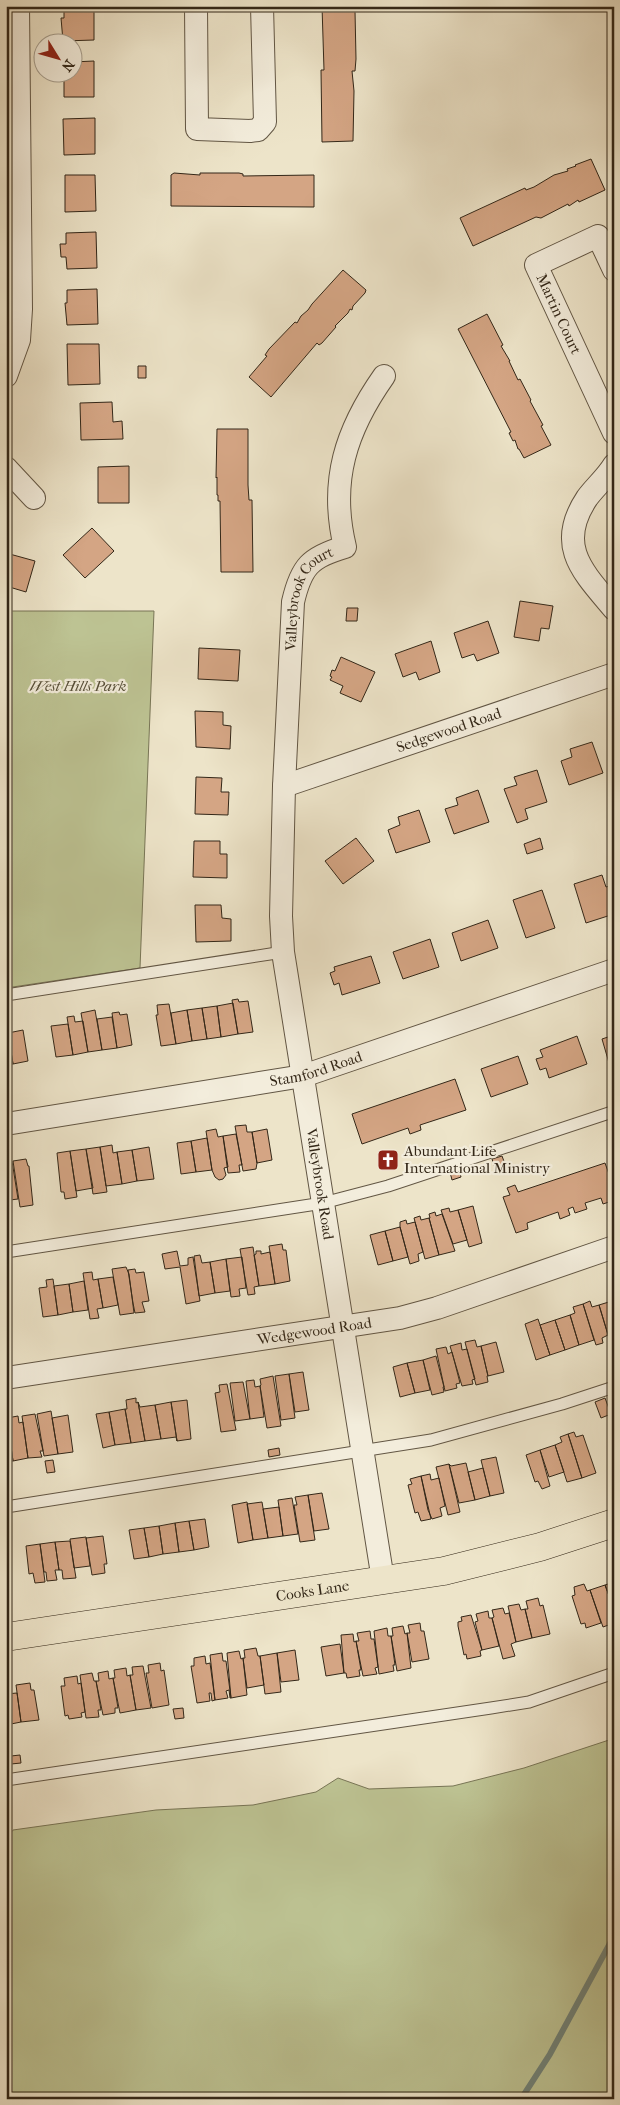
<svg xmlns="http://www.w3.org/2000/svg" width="620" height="2105" viewBox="0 0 620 2105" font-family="'IM FELL French Canon',serif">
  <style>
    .green { fill: #bdc393; stroke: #787556 }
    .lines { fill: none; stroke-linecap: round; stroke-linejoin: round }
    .stream { stroke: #708278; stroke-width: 6 }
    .building { fill: #d4a584; stroke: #332718 }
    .lane-casing { stroke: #625644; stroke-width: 13 }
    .street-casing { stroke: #625644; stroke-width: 24 }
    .primary-casing { stroke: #332718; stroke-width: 29 }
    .lane { stroke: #f3eddc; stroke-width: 11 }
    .street { stroke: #f3eddc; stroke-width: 22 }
    .primary { stroke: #ede4c9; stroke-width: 28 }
    .labels { text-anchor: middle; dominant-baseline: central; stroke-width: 4.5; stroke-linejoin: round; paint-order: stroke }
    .street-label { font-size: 15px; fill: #332718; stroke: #f3eddc }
    .park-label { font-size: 15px; font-style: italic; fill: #564e37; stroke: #f3eddc }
    .poi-label { font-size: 15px; fill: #332718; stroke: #f3eddc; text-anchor: start }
  </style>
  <rect width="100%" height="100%" fill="#ede4c9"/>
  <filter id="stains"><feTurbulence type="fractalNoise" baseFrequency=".004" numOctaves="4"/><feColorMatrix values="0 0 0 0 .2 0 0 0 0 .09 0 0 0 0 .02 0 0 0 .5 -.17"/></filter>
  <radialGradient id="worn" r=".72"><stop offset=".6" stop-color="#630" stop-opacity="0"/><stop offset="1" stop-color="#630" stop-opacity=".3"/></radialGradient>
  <path class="green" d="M6,611H154L140,968L6,988Z
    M614,1737V2099H6V1840L13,1830L156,1810L253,1805L316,1792L338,1778L369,1789L453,1786L524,1768L609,1740Z"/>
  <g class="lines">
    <path class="stream" d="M521,2099L550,2054L614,1936"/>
  </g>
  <path class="building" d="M64,6H94V40L63,41L61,18H64Z
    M322,6H354V11H355L356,59L355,71H352L354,91L353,141L322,142L321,70H324Z
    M94,61V97H64V72H72V62Z
    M95,118V154L64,155L63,119Z
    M591,159L605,190L579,202L578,200L569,206L568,204L541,218L536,217L473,246L460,218L525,188L526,190L534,187L554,175L568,171L567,169L576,166L575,165Z
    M174,173L200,175V173H239L243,174V176L314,175V207L171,206V175Z
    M65,175H95L96,211L65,212Z
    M96,232L97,268L67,269L66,257H61L60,244H66V233Z
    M343,270L366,290L365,293L353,306L352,310L350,309L348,313L335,326L336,327L322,343L319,345L317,343L271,397L249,377L267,356L265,355L269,349L295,322L297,323L301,316L308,310L312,304Z
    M97,289L98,324L67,325L65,303H67V290Z
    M487,314L503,345L501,346L510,361H509L518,380L520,379L531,400L530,401L543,425L541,426L551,445L524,458L519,449H518L515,440L513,441L509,433L511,432L458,329Z
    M67,344H99L100,384L68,385Z
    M138,366H146V378H138Z
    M112,402L113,422L122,421L123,439L81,440L80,403Z
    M217,429H248V485L249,500H252L253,572H221L220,501H218V495H217V477L216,478Z
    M129,466V503H98V467Z
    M92,528L114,551L85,578L63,555Z
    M6,553L35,561L26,592L6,586Z
    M520,601L553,606L549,629L541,628L539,641L514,637Z
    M347,608H358L357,621H346Z
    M488,621L499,653L477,661L474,654L462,658L454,633Z
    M431,641L440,672L419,680L416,672L403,677L395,654Z
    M199,648L240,650L238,681L198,679Z
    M341,657L375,672L361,702L340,693L343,686L330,680L332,677L330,676L332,670L335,671Z
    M195,711L223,712V725L231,726L230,749L196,747Z
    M592,742L603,773L569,785L561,761L572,757L570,749Z
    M537,770L547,802L525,809L528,819L517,823L504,789L517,785L514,777Z
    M196,777L222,778L221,792H229L228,815L195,814Z
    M478,790L489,822L454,834L445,809L458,805L456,798Z
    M419,810L430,842L396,853L388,830L400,825L398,817Z
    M356,838L374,861L343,884L325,861Z
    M540,838L543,849L527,854L524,844Z
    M194,841H220V854H227V878L193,877Z
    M602,875L606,887L613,885L614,887V900L611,901L614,914L586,923L574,884Z
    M542,890L555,928L526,938L513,900Z
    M195,905H221L222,918L231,919V941L196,942Z
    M488,920L498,948L461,961L452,933Z
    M430,939L439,967L403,979L393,952Z
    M371,956L380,983L342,995L339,983L334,985L330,973L335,971L334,967Z
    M238,999L239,1002L248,1001L253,1032L238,1034L232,1000Z
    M233,1003L238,1034L221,1037L217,1006Z
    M169,1004L176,1044L161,1046L156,1015H158L157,1005Z
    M217,1006L221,1037L207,1039L202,1008Z
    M202,1008L207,1039L192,1041L187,1010Z
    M95,1010L102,1050L88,1052L81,1013Z
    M187,1010L192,1041L176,1044L171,1013Z
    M119,1012L120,1015L127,1014L132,1045L117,1048L112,1013Z
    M74,1016L75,1022L83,1021L88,1052L73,1055L67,1017Z
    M112,1017L117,1048L102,1050L97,1019Z
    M68,1024L73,1055L56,1057L51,1026Z
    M611,1026H614V1061L609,1063L602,1039L614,1035Z
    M23,1030L28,1061L13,1064L8,1033Z
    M6,1033H8L13,1064L6,1065Z
    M577,1036L587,1064L549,1078L546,1068L540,1070L536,1059L543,1057L540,1050Z
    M518,1056L528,1084L491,1097L481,1069Z
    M455,1079L466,1110L420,1125L421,1130L410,1134L408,1128L362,1144L352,1114Z
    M246,1125L247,1132H252L257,1163L256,1169L243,1171L235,1126Z
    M216,1129L218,1137L223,1136L228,1167L224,1168L226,1175L223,1179L219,1180L215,1177L212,1170L206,1131Z
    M267,1129L272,1160L257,1163L252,1132Z
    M236,1134L242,1165H239L240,1172L228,1173L223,1136Z
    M207,1138L212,1170L196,1172L191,1141Z
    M191,1141L196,1172L181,1174L177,1143Z
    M112,1145L113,1153L117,1152L122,1184L106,1186L100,1147Z
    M100,1147L107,1192L93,1194L86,1149Z
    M149,1147L154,1179L137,1181L132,1150Z
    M86,1149L93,1188L76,1191L70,1151Z
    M132,1150L137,1181L122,1184L117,1152Z
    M70,1151L77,1197L65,1199L64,1192H61L57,1153Z
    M502,1156L505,1164L495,1168L492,1159Z
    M26,1159L28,1166H29L33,1205L20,1207L13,1161Z
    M12,1161L18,1199L10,1200L11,1207L6,1208V1162Z
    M605,1163L614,1188V1194L610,1195L612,1201L603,1204L601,1198L585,1203L587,1209L575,1213L573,1207L568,1209L570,1215L560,1219L558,1212L527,1223L528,1229L516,1233L503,1197L510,1195L507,1188L515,1185L518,1192Z
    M459,1169L461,1177L452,1180L450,1172Z
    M473,1206L482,1243L469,1247L458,1210Z
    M449,1208L450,1212L458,1210L467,1240L453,1244L441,1210Z
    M435,1212L436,1216L442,1214L455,1251L439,1255L429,1218H430L429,1214Z
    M420,1216L421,1220L429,1218L439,1255L425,1259L414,1218Z
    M406,1220L407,1224L415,1222L423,1252L418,1254L419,1261L410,1264L400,1227V1222Z
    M400,1227L408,1257L393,1261L385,1231Z
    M385,1231L393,1261L378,1265L370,1235Z
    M282,1244L283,1250H286L290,1281L275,1284L269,1246Z
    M253,1247L259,1286L254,1287L255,1294L248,1295L240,1249Z
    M177,1251L180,1266L188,1265V1258L193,1257L200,1301L186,1304L180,1267L165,1269L162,1254Z
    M256,1251H261V1254L270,1252L275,1284L259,1286L254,1255L256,1254Z
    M200,1255L202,1263L210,1262L215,1293L199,1296L194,1256Z
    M242,1257L246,1288L239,1289L240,1296L231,1297L226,1259Z
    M226,1259L230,1291L215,1293L210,1262Z
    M126,1267L129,1274L134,1313L120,1315L112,1269Z
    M135,1269L136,1273L144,1272L149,1301L142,1302L145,1312L135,1313L133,1303L128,1270Z
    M92,1272L93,1280L98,1279L103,1308L97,1309L99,1318L90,1319L83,1273Z
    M113,1277L118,1305L103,1308L98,1279Z
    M53,1279L58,1315L43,1317L39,1288L47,1287L46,1280Z
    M84,1281L88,1310L73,1312L69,1284Z
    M69,1284L73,1312L58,1315L54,1286Z
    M590,1301L592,1307L599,1305L608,1335L602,1338L603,1343L596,1345L583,1304Z
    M612,1301L614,1339L610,1341L599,1305Z
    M583,1304L594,1340L579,1345L570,1315L575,1313L573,1307Z
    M570,1315L579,1345L565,1350L555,1320Z
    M538,1319L550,1355L536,1360L525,1324Z
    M555,1320L565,1350L550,1355L540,1325Z
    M475,1340L477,1347L481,1346L488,1376H487L488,1382L476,1385L465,1342Z
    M496,1342L504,1372L488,1376L481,1346Z
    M461,1343L462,1350L467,1349L475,1379L472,1380L473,1384L462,1386L450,1346Z
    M446,1347L448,1354L452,1352L460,1383L456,1384L457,1388L445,1391L436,1349Z
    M436,1356L444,1387H443L444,1392L432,1395L423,1360Z
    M423,1360L430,1390L415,1393L407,1363Z
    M407,1363L415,1393L400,1397L393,1367Z
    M303,1372L309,1410L295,1412L289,1374Z
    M289,1374L295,1418L281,1420L275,1376Z
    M273,1376L281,1426L267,1428L260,1386L261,1385L260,1379Z
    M254,1380L255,1387L260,1386L264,1417L250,1419L246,1381Z
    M243,1382L250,1419L235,1421L230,1383Z
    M227,1384L236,1430L221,1432L215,1393L220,1392L219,1385Z
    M136,1398V1403L138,1402L145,1441L131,1443L125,1409H127L126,1400Z
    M605,1398L611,1414L601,1418L595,1402Z
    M187,1400L191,1439L177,1441L171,1402Z
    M138,1402L140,1407L155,1405L161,1439L145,1441Z
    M171,1402L177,1441L176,1437L161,1439L155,1405Z
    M125,1409L131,1443L115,1445L109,1412Z
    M51,1411L58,1454L44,1456L37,1414Z
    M109,1412L115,1445L103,1448L96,1414Z
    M35,1414L43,1451H40L42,1457L28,1458L22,1416Z
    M68,1415L73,1452L58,1454L52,1418Z
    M18,1416L19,1423L23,1422L28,1458L13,1461L7,1418Z
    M6,1425H8L13,1461L6,1462Z
    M574,1432L576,1437L583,1435L596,1473L582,1478L568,1434Z
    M568,1434L582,1478L567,1482L555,1445L562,1442L560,1437Z
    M555,1445L564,1472L549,1477L540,1450Z
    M279,1448L280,1455L269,1457L268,1450Z
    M540,1450L550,1486L542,1489L538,1481L535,1482L526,1455Z
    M496,1457L504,1493L490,1496L481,1460Z
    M53,1460L55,1472L47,1473L45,1461Z
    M466,1463L475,1500L459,1503L449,1464L451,1466Z
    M449,1464L460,1512L448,1515L436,1467Z
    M483,1468L490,1496L475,1500L468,1472Z
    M430,1474L431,1480L439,1478L445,1506L440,1508L442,1516L432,1519L428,1510L421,1476Z
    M421,1476L431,1519L421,1521L418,1512L415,1513L408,1485L412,1484L410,1479Z
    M322,1493L329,1529L314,1531L308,1495Z
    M308,1495L315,1540L300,1542L294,1505H297L295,1497Z
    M292,1498L298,1534L283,1536L278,1500Z
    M247,1502L253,1540L238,1543L232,1505Z
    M262,1502L268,1538L253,1540L247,1504Z
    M279,1507L283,1536L268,1538L263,1509Z
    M205,1519L209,1547L194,1550L189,1521Z
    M189,1521L194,1550L179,1552L175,1523Z
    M175,1523L179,1552L163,1554L159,1526Z
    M159,1526L163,1554L149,1557L144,1528Z
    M144,1528L149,1557L134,1559L129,1530Z
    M103,1536L107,1564H104L105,1573L92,1575L86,1538Z
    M86,1537L90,1566L74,1568L70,1539Z
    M70,1541L76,1578L63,1579L62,1570H59L55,1542Z
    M55,1542L59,1570H55L57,1580L47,1581L46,1572H44L40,1544Z
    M40,1544L45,1582L35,1583L33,1573L29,1574L26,1546Z
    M614,1582V1609L605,1585Z
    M584,1584L587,1591L590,1590L601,1623L586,1628L585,1623L581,1624L572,1596L575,1595L574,1587Z
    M605,1585L614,1609V1623L603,1627L590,1590Z
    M538,1598L540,1606L543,1605L550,1634L532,1638L525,1609H528L526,1601Z
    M519,1604L521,1610L525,1609L532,1638L516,1642L508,1606Z
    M503,1608L505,1614L509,1613L516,1642L511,1644L515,1656L503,1659L492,1618L494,1617L492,1610Z
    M488,1611L489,1618H492L499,1646L482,1650L475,1622L478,1621L476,1614Z
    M471,1615L482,1650L480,1651L481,1656L467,1659L466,1654L464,1655L458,1626V1622L462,1621L461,1617Z
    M420,1623L421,1631H424L429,1659L412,1662L407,1633H410L408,1625Z
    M403,1626L405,1634L407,1633L411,1668L397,1671L391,1636H393L392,1628Z
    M387,1628L388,1636H391L395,1665H393L394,1671L379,1674L374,1631Z
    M370,1631L371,1639H374L378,1667L375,1668L377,1674L363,1676L356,1641H359L357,1633Z
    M353,1634L354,1642L356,1641L361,1670H359L360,1676L347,1678L346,1673H344L341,1635Z
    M340,1644L344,1673L326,1676L321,1647Z
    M256,1648L258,1656H260L264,1685L247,1688L243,1658H245L244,1650Z
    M295,1650L299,1680L281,1682L277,1653Z
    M239,1651L241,1659L243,1658L247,1695L231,1698L227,1653Z
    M222,1653L223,1661H226L231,1698H230L229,1690L226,1691L228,1698L215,1700L210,1655Z
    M277,1653L281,1692L265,1694L260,1656Z
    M205,1656L206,1664L210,1663L215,1700L212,1701L211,1693H209L210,1701L197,1703L191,1666H194V1658Z
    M160,1663L161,1671L164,1670L169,1705L152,1708L146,1673H149L148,1665Z
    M143,1666L151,1708L136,1710L130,1675H133L132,1667Z
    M126,1668L127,1676L130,1675L136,1710L120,1713L113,1678H115L114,1670Z
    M108,1671L109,1679L113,1678L118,1708H115V1713L103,1715L96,1681H99L98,1673Z
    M92,1673L94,1681H96L101,1710H98L99,1717L86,1718L80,1675Z
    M77,1676L78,1684L81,1683L85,1712L81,1713L82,1717L69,1719L68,1715L65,1716L61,1686H65L64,1678Z
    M30,1683L31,1690H34L39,1720L21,1722L16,1685Z
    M17,1693L21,1722L6,1725V1694Z
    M183,1708L184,1718L175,1719L173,1709Z
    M20,1755L21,1763L11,1764V1756Z"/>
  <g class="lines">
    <g class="lane-casing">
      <path id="lane" d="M6,995L283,952
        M6,1252L323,1203L388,1186L612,1112L614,1117
        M6,1507L431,1440L562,1404L614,1387
        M6,1780L491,1708L529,1702L614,1673"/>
    </g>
    <g class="street-casing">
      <g id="street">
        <path d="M196,6L197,129L250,131L258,130L265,122L262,6"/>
        <path id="s1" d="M614,270L598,236L536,265L614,433"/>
        <path d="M6,376L19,340L21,309L18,6"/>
        <path d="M614,465C606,478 595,487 587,498C555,546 583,572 614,609"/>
        <path d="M6,468L34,498"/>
        <path id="s2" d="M284,786L614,674"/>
        <path id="s3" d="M6,1124L303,1076L614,970"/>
        <path id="s4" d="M6,1378L400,1318L437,1308L614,1247"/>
        <path id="s5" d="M383,1580L283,952L281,916L284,786L293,602C301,567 310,557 345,547C329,481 346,430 384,376"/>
      </g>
    </g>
    <g class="primary-casing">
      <g id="primary">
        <path id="s6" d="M6,1637L444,1571L540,1547L614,1523"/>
      </g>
    </g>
    <use href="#lane" class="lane"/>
    <use href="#street" class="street"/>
    <use href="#primary" class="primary"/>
  </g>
  <defs>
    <g id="church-square" transform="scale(1.125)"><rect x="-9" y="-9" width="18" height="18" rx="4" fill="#8f2418" stroke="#f3eddc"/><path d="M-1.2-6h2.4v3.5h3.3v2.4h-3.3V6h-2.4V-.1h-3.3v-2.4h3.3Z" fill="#fff"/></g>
  </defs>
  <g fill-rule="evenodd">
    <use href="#church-square" x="388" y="1160"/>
  </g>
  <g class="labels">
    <g class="street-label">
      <text stroke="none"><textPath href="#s1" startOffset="160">Martin Court</textPath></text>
      <text stroke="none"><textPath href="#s5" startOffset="996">Valleybrook Court</textPath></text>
      <text stroke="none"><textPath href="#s2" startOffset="174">Sedgewood Road</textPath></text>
      <text stroke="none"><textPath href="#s3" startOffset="315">Stamford Road</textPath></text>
      <text transform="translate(320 1184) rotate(81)">Valleybrook Road</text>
      <text stroke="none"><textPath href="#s4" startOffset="312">Wedgewood Road</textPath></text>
      <text stroke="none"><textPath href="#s6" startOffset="310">Cooks Lane</textPath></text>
    </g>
    <g class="park-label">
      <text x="78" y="686">West Hills Park</text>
    </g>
    <g class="poi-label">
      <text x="404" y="1151">Abundant Life<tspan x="404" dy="17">International Ministry</tspan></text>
    </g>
  </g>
  <rect width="620" height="2105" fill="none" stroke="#ede4c9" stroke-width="25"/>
  <rect x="8" y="8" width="605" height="2090" fill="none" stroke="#332718" stroke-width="2.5"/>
  <rect x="12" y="12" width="595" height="2080" fill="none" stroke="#332718"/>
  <g transform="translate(58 58) rotate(127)"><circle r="24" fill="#f3eddc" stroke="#a69e8e"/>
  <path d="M0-4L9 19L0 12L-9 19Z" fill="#8f2418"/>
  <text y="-8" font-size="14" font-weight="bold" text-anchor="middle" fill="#332718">N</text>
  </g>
  <rect width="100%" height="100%" filter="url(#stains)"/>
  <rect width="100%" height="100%" fill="url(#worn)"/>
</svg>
